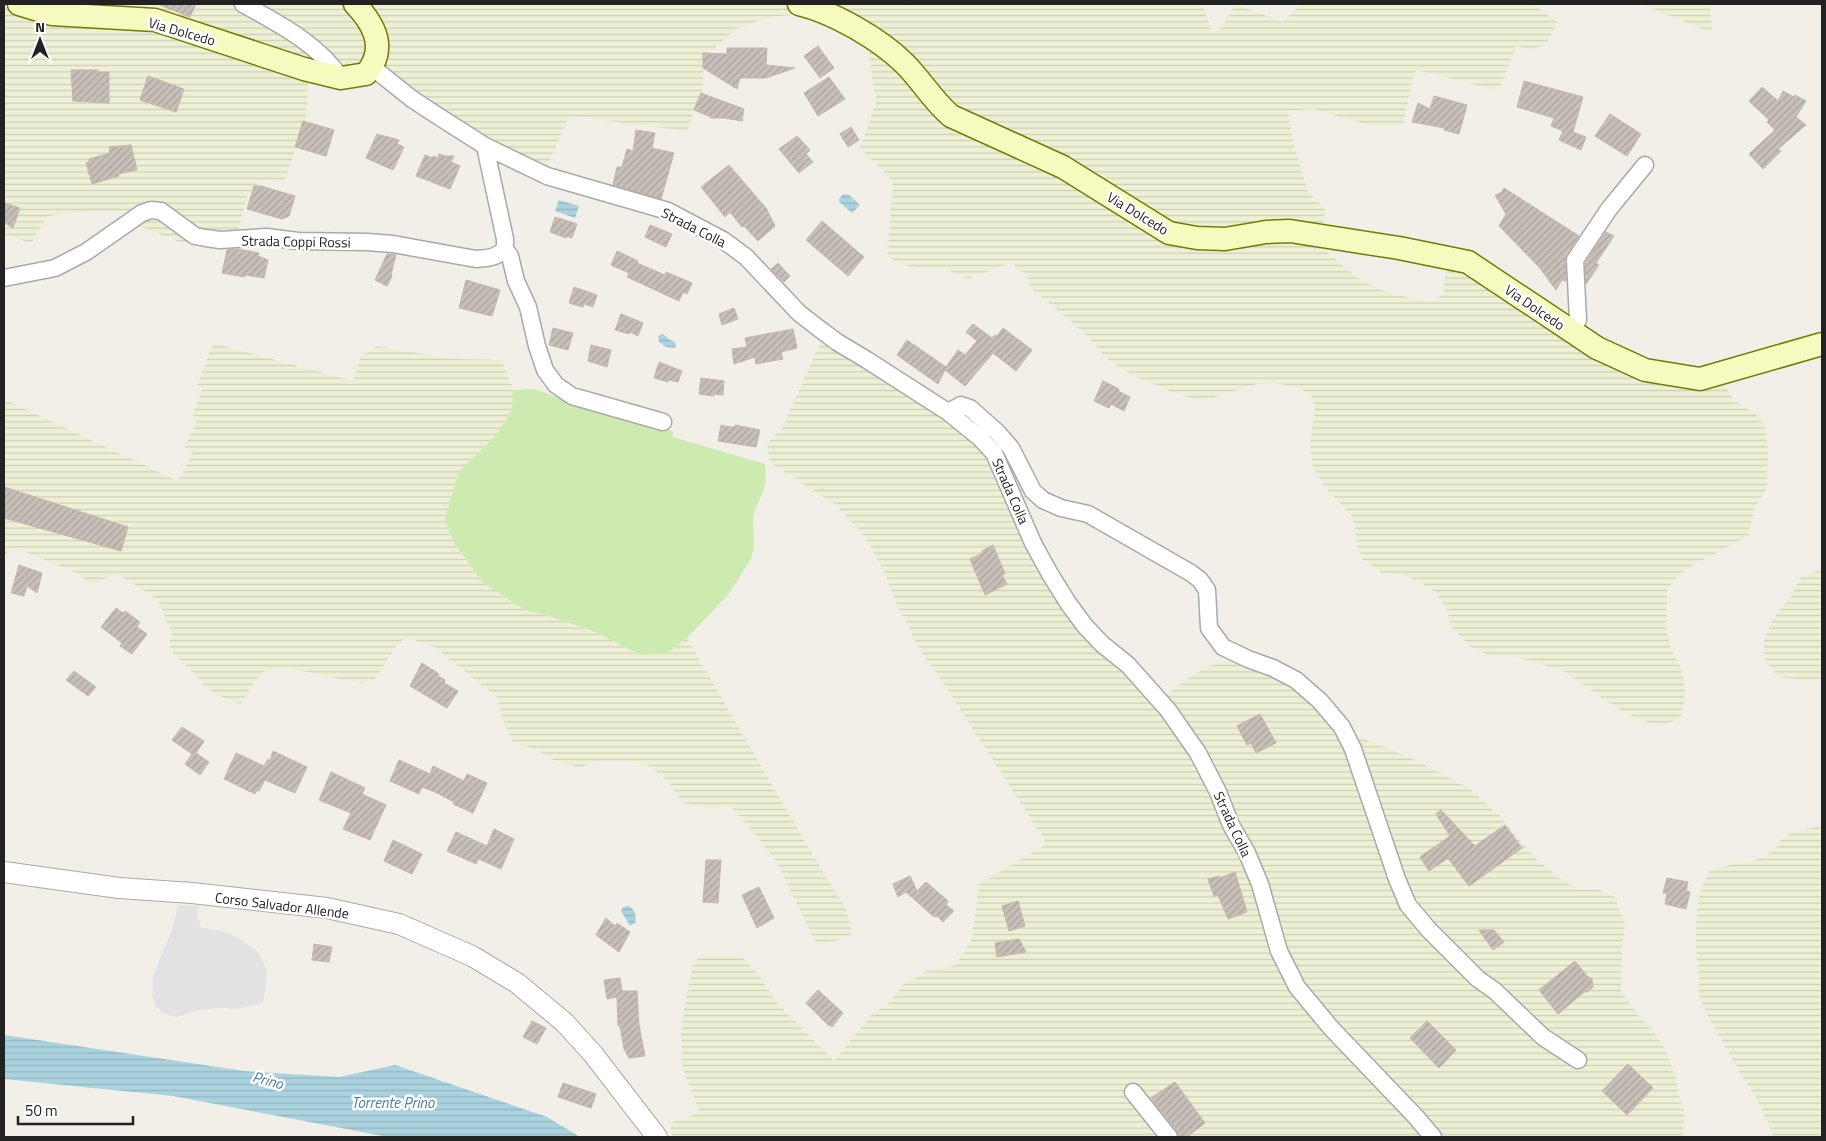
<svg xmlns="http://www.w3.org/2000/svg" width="1826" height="1141" viewBox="0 0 1826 1141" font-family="'Titillium Web',sans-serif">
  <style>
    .farmland { fill: url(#farmland-rules) }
    .grass { fill: #cdebb0 }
    .parking { fill: #e2e2e2 }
    .water { fill: url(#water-rules) }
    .building { fill: url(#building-hatch); stroke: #c4b6ab }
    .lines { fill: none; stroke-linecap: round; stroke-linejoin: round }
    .minor-casing { stroke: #a9a9a9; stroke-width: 19 }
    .tertiary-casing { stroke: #a9a9a9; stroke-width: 22 }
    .secondary-casing { stroke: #707d05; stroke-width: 25 }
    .minor { stroke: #fff; stroke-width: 16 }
    .tertiary { stroke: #fff; stroke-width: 20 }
    .secondary { stroke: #f7fabf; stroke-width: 22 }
    .labels { text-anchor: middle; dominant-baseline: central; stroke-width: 5; stroke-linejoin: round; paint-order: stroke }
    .street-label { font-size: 14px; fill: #222; stroke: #fff }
    .water-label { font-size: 15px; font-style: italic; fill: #4a7aab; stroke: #fff }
  </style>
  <defs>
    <pattern id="farmland-rules" width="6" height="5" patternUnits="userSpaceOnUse" patternTransform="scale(1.25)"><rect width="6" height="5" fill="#eef0d5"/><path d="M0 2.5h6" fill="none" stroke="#ccceb7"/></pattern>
    <pattern id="water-rules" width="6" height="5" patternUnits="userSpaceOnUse" patternTransform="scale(1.25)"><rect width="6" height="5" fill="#aad3df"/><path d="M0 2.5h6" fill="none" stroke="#92b5bf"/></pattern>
    <pattern id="building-hatch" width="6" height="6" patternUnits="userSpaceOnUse" patternTransform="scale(1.25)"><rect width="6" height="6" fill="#c7bfb8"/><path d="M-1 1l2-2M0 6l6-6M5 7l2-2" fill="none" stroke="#aba49e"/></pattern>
  </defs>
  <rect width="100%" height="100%" fill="#f2efe9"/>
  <path class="farmland" d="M4,4H905L906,6L909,4H1202L1213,34L1224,25L1235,4L1283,22L1301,4H1532L1558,22L1545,45L1530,49L1516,46L1500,88L1492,89L1417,70L1412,81L1403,125L1386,126L1362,123L1313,109L1288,111L1292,139L1308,192L1325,209L1321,240L1329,254L1362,281L1388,293L1431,302L1443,294L1445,277L1452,263L1585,352L1723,382L1734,401L1755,413L1765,425L1768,451L1767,488L1755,507L1748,536L1690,567L1676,578L1667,589L1666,628L1671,649L1682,670L1685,693L1681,717L1667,724L1649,723L1621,711L1565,672L1535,662L1514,657L1491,656L1472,648L1451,627L1447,610L1435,592L1419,581L1402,575L1382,573L1362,559L1357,545L1355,527L1352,516L1324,486L1313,467L1310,444L1315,409L1312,397L1300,388L1275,383L1257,384L1203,401L1180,395L1134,376L1106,358L1096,346L1081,330L1031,288L1028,276L1011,263L968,279L949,271L909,266L887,257L893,181L860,148L877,100L873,85L869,52L851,27L822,12L770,17L736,29L705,56L702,90L687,131L569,116L541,181L515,172L379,81L356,85L308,80L306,118L284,182L261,180L248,194L235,241L183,243L144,228L125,211L83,212L48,216L31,243L4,234Z
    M1641,4H1710L1712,33Z
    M821,342L852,346L877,356L902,380L960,406L988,431L1016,468L1032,519L1081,615L1160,699L1193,675L1220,661L1256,660L1273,663L1356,736L1411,758L1469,788L1501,817L1535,858L1558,877L1577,889L1600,890L1615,897L1625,925L1622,946L1621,991L1637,1014L1652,1029L1665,1049L1676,1078L1679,1096L1685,1113L1683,1132L1680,1137H673L670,1130L672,1122L700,1113L682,1067L681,1035L685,1002L693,963L703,955L741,956L758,974L779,1005L834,1061L871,1015L889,1003L904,984L929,970L956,965L972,939L979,884L1047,844L944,684L923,655L897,605L885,574L870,545L859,530L835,504L770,463L767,443L781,430Z
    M213,343L353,381L361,356L378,346L451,359L502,360L513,390L512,409L497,434L458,473L445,520L454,543L468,564L526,610L549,616L596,632L640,655L666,654L687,638L825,876L845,906L853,933L839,940L817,945L776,861L746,823L730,806L706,808L683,803L670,784L650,766L626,761H602L579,767L555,761L534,749L513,742L503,721L497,697L434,647L407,637L397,644L374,681L362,684L289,668H277L265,671L256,680L241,704L217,695L208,689L183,662L174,655L169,644L172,633L158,600L129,581L113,573L99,583H87L79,574L23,551L11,550L4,555V518L120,551L128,527L4,487V399L178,481L193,452L184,449L198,418L192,415L203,389L197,386Z
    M1822,569V679L1805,681L1779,677L1765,660L1764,639L1773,619L1790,598L1800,578Z
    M1822,826V1137H1774L1756,1097L1739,1072L1729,1053L1711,1022L1699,996V978L1696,952V927L1698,904L1701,889L1710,870L1733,864L1750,862L1764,857L1775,849L1781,840L1794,831Z"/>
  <path class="grass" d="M534,389L557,397L673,431V437L765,464L766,477L764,489L754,512L753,523L754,547L751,559L728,595L687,638L666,654L640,655L596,632L549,616L525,610L483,583L454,543L445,520L458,473L497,434L512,409L513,390Z"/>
  <path class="parking" d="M178,905L199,906L197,916L201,927L232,934L257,951L266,968L267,974L264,998L261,1003L237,1009L219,1008L200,1010L177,1017L165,1014L156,1007L152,995L153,977L174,924Z"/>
  <path class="water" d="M843,194L849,195L860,205L852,213L839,202V199Z
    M559,200L579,206L575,218L555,211Z
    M663,334L670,340L675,342L676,346L675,348L666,347L659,342L658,336Z
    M628,906C635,909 637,916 635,923L630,926L621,911L623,907Z
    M4,1035L244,1071L339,1077L395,1065L547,1117L580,1137H388L173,1096L4,1079Z"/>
  <path class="building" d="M158,4H196L190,17Z
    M818,46L834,68L820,78L804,56Z
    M727,48H767L766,65L795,68L766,78H740L737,89L703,68V53L727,54Z
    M71,70H98V72H109V103L73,101Z
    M148,76L184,89L176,112L140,100Z
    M829,77L845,99L818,116L804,93Z
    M1524,81L1583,97L1573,132L1586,137L1581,150L1559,140L1563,131L1551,126L1554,118L1517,107Z
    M1762,87L1778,101L1783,91L1794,97L1795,95L1806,101L1796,117L1806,125L1778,149L1781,151L1763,169L1749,154L1775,130L1767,122L1769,120L1749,101Z
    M701,93L744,109L742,121L724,118H711V117L694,110Z
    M1434,96L1467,105L1459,134L1444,130L1445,128L1412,122L1418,103L1430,109Z
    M1610,114L1641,134L1627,156L1595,136Z
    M303,121L334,130L326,156L295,147Z
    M851,127L859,140L848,147L840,134Z
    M636,130L655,133L652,148L674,153L661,199L613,185L617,167H622L627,149L633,151Z
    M377,134L399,140L397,144L404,147L393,170L366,158Z
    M797,136L810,150L806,154L813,162L799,173L779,149Z
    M131,145L137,170L118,174L119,176L92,184L86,163L89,162V159L110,153L109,147Z
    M439,154L445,156H454L451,162L460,166L450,189L416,176L425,155L432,158L433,156L438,158Z
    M729,165L766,208L775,226L758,241L744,226L742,227L730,212L725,217L701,187Z
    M254,186H261L295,196L289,216L282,219L247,209Z
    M1504,188L1579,236L1566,255L1565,260L1566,281L1562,280L1556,290L1539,267L1499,226L1506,214L1495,195L1501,193Z
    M4,203L20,208L13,228L4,222Z
    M555,217L577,224L572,238L567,236L566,238L550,232Z
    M822,221L864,257L848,276L806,240Z
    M650,225L672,234L666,247L645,237Z
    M1606,232L1614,236L1596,263L1599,265L1586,284L1585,263Z
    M238,249L259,253L258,256L268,260L264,278L245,275V277L222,273L227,250Z
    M617,251L638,261L637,263L665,275L666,272L692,283L687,294L683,292L679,301L627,277L629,273L611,265Z
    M387,254L396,255L391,274L392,276L387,286L375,280Z
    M778,263L790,276L784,282L771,269Z
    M466,280L500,290L492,316L459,308Z
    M574,287L597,295L593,307L584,304L583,307L569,303Z
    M734,308L738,319L722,325L719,314Z
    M621,314L643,323L638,336L630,332L629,334L615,330Z
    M973,324L992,338L995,335L997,336L1003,328L1032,350L1016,371L993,353L965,386L945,370L938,384L897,355L907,340L946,367L958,350L965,355L977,341L966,332Z
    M553,328L573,333L568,350L549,345Z
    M793,329L797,348L781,352L783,359L756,364L755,357L734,364L732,349L747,347L745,338Z
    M591,345L611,350L607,367L588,361Z
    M659,362L682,371L678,382L669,380L668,382L654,378Z
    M701,378L724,381L723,395L714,394V396L699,394Z
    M1103,381L1119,389L1118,391L1130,397L1124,411L1111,404L1109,408L1094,401Z
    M721,425L730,427H735V425L760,430L756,447L718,441Z
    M4,487L128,527L121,551L4,518Z
    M993,545L1005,574L1002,575L1007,584L985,595L970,559L983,553L982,551Z
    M19,565L42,573L37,593L27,586L24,596L11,593Z
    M116,608L123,613L125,611L140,622L137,627L147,634L132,654L120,646L122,643L101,627Z
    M422,663L439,674L438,676L445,680L444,683L458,691L447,708L410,686Z
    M74,671L96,687L88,696L66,680Z
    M1260,714L1276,743L1256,753L1251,743L1247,745L1237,726Z
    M182,727L204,741L196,753L209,762L200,775L185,764L192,754L172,740Z
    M273,751L307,767L295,793L265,780L259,791L257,790L255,794L224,779L236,753L264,766L268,759L270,761Z
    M399,760L430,774L433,766L464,781L467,774L487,783L473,813L453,804L454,802L437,793L422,787L419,794L390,781Z
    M331,772L365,788L362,794L386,805L370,840L343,829L351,813L319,800Z
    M1441,810L1475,846L1505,825L1522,848L1469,886L1448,858L1429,871L1420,857L1450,836L1436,814Z
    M494,829L514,839L501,869L479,859L476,864L447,851L456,832L487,846Z
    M393,840L422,854L412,874L384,861Z
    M706,860H721L718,903L703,902Z
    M1235,872L1247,912L1228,919L1218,895L1214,896L1208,879L1219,876L1220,878Z
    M910,876L917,891L926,882L948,901L946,905L954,911L943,922L937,916L934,917L906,892L898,897L893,884Z
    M1667,878L1688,882L1686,891L1690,892L1686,909L1665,904L1667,893H1663Z
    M759,887L774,918L757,928L742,895Z
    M1018,901L1025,926L1009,931L1002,906Z
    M606,918L615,926L617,923L630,932L619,952L596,935Z
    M1479,930H1494L1504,942L1493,950Z
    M1019,939L1026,952L997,957L995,943Z
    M314,944L332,947L329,962L312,960Z
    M1575,961L1587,976L1592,979L1593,987L1587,992H1584L1558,1014L1539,990Z
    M620,978L622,991H637L639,1025L645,1056L629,1058L624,1049L620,1026H618L617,997L607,999L604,980Z
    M818,990L843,1013L832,1027L831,1025L829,1026L806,1003Z
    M532,1021L546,1028L537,1044L523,1037Z
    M1427,1021L1456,1050L1439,1068L1410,1038Z
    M1628,1064L1653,1088L1627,1115L1602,1091Z
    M1175,1082L1205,1123L1187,1137H1179L1177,1131L1151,1098Z
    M563,1083L596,1094L591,1108L558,1097Z"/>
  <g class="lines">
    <g class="minor-casing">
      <path id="minor" d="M243,4C279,24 317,43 341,78
        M372,67L412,99L441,118L485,146L547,176L668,211L723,240L746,257L799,313L817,327L837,342L867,360L948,412L980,438L994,453L1033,543L1050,574L1068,603L1085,626L1102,644L1128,665L1168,710L1198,753L1218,792L1231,825L1247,853L1260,884L1279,951L1297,987L1331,1028L1416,1117L1433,1137
        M505,249L510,256L516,281L528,307L537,346L545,370L556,385L572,396L663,422
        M4,278L55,268L86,252L142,213L151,210L161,211L195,236L206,238L220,240L266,237L298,241L367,242L393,244L476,259C488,258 496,258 505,249V239L485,146
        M1571,332L1578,320L1575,260L1609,209L1645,165
        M948,412L961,405L970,408L997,432L1011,448L1033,491L1043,500L1061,508L1088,514L1191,573L1200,580L1207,590L1209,628L1223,647L1248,659L1273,668L1296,680L1320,701L1342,727L1353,749L1397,879L1408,905L1429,930L1478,979L1495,991L1543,1037L1578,1060
        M1133,1092L1169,1137"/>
    </g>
    <g class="tertiary-casing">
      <path id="tertiary" d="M4,872L119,888L192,893L327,908L399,924L472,956L517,983L565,1023L593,1054L657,1137"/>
    </g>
    <g class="secondary-casing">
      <path id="secondary" d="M19,4L52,14L155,20L304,69L341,78L366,74C387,49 375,25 355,4
        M799,4C833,12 880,39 905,64C922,81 933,101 951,116L1063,167L1169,233L1197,238L1225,239L1266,232L1290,231L1399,248L1468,262L1597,348L1645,370L1700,379L1822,344"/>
    </g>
    <use href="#minor" class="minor"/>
    <use href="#tertiary" class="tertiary"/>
    <use href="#secondary" class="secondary"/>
  </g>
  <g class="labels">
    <g class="street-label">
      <text transform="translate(182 31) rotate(16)">Via Dolcedo</text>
      <text transform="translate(1138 213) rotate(31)">Via Dolcedo</text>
      <text transform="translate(694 227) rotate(27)">Strada Colla</text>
      <text transform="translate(296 241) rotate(1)">Strada Coppi Rossi</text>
      <text transform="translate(1535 307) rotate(34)">Via Dolcedo</text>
      <text transform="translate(1011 491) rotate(66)">Strada Colla</text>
      <text transform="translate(1233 824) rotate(65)">Strada Colla</text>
      <text transform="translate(282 905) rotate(7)">Corso Salvador Allende</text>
    </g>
    <g class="water-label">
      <text transform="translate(268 1080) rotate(15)">Prino</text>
      <text x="393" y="1102">Torrente Prino</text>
    </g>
  </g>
  <rect width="1826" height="1141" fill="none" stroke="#222222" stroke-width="10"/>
  <g transform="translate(40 40)" stroke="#ffffff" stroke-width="4" paint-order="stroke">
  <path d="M0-4L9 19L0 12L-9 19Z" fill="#222222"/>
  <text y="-8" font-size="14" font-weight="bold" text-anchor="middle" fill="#222222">N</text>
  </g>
  <path d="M18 1116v8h115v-8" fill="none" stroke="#222222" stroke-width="2.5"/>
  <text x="25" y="1116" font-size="15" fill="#222222" stroke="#ffffff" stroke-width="4" paint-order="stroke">50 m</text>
</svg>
